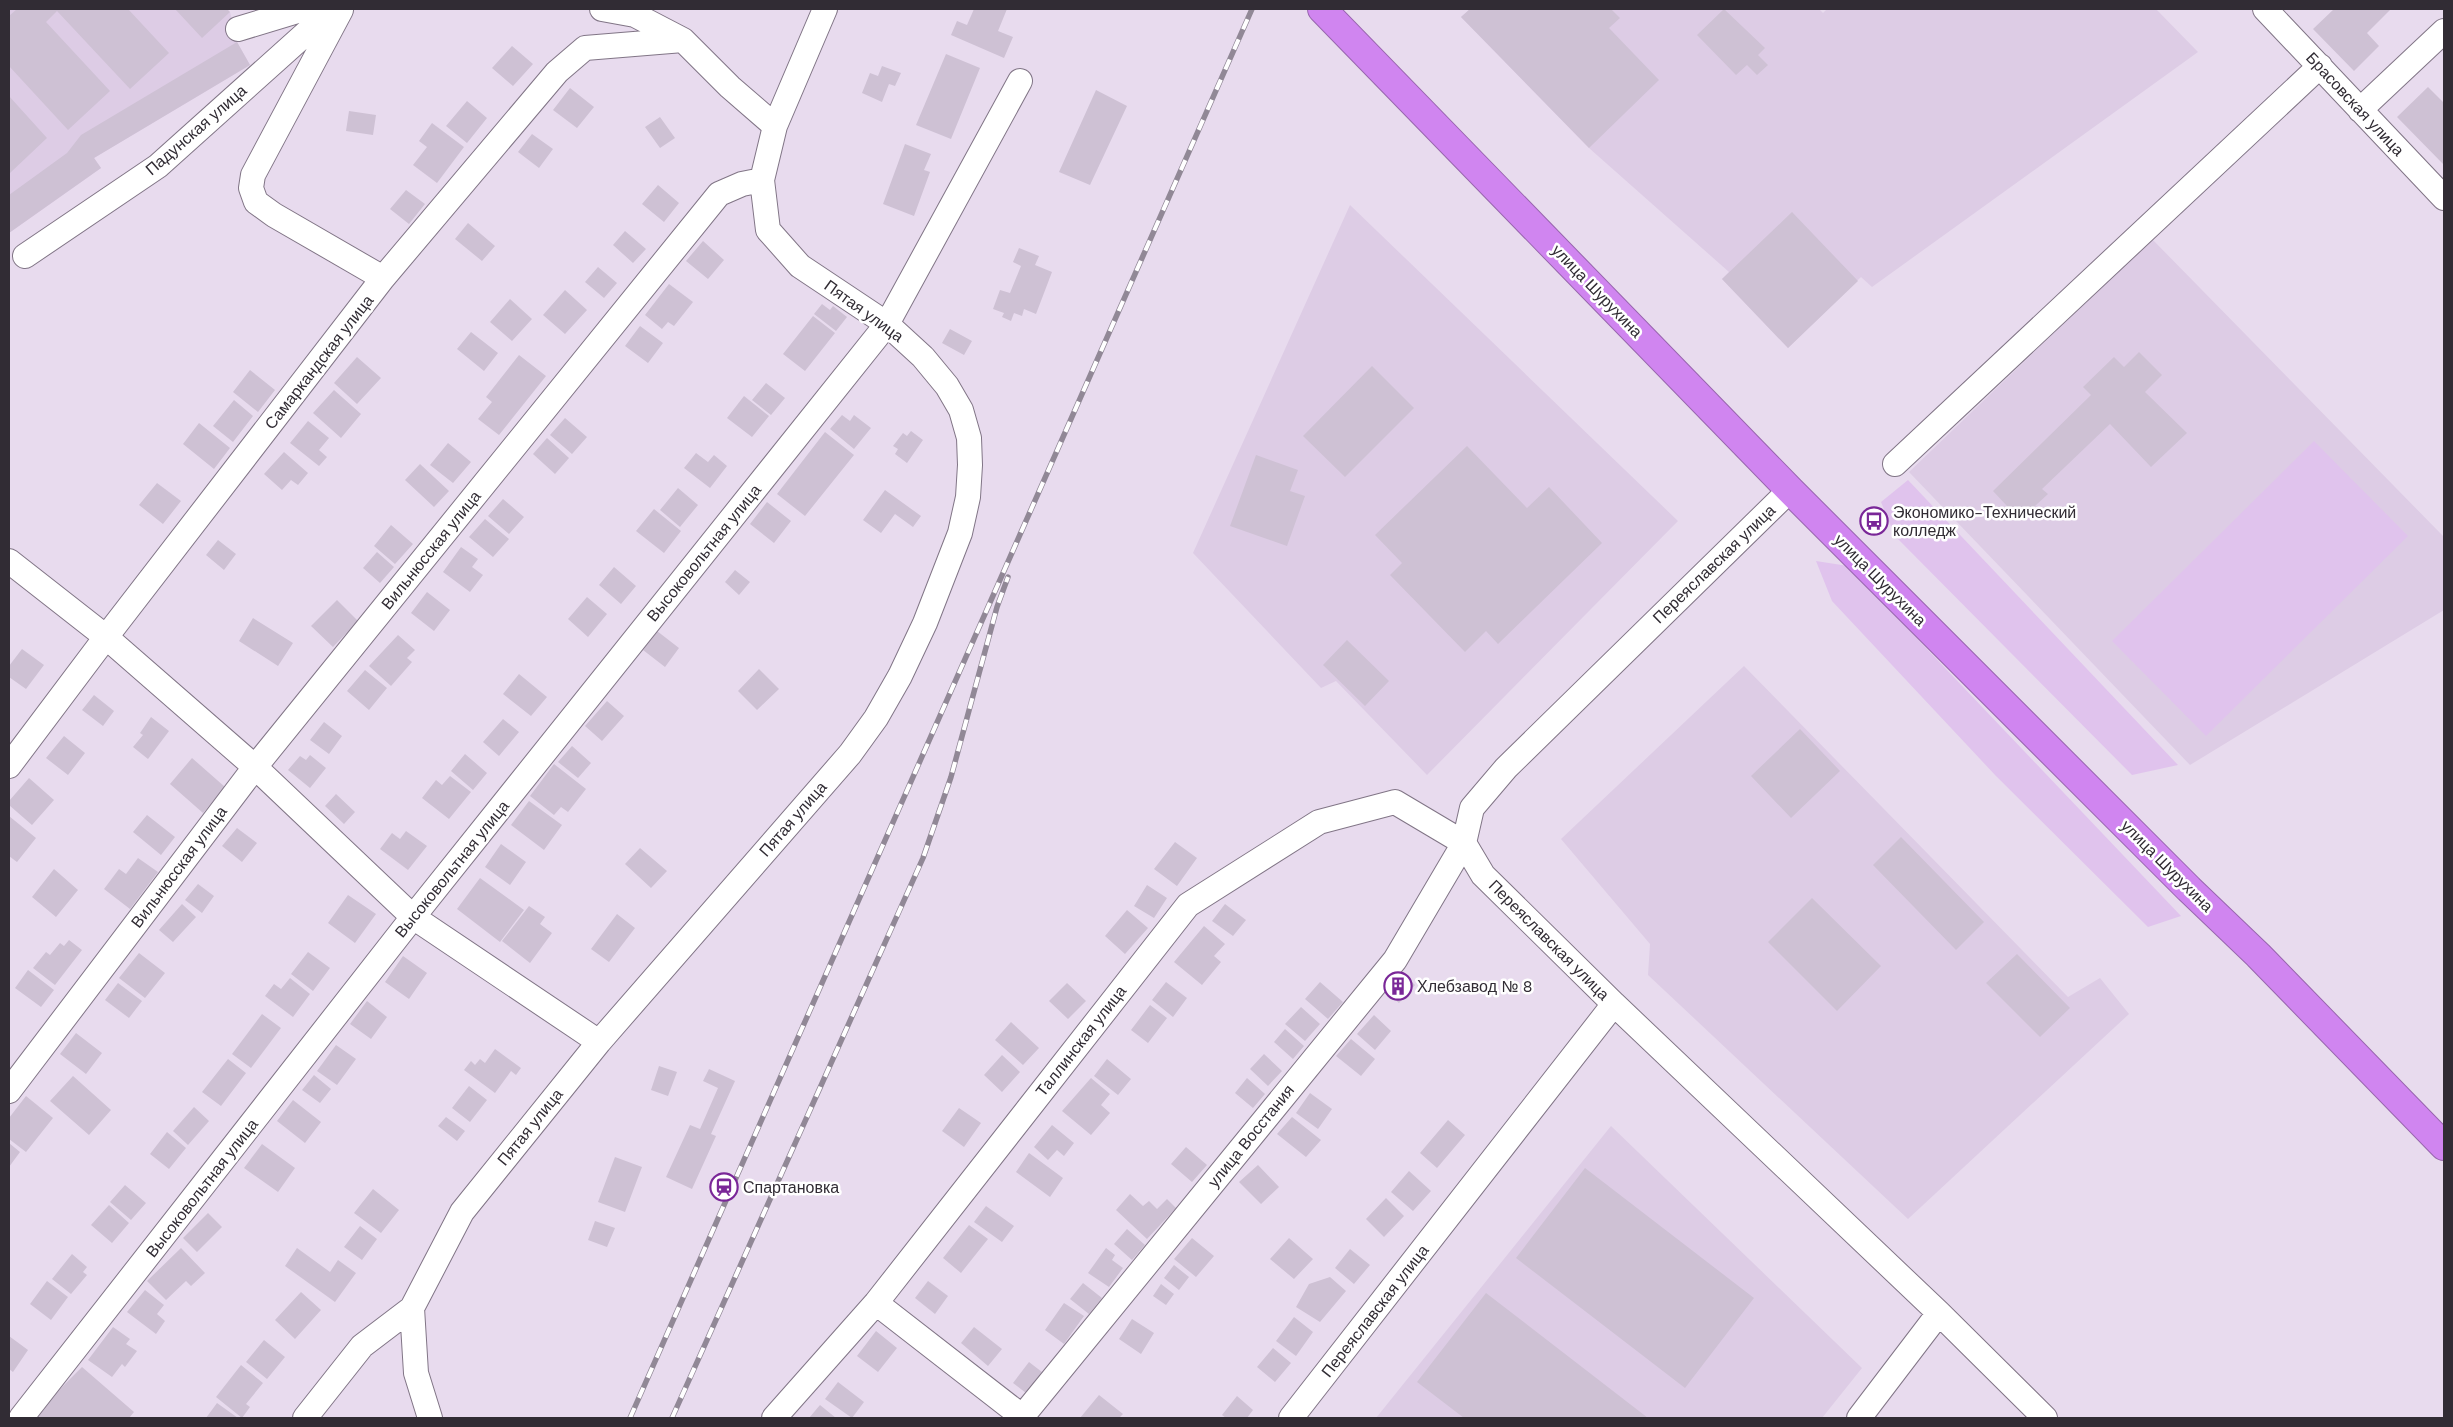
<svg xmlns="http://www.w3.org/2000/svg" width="2453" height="1427" viewBox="0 0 2453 1427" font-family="'DM Sans',sans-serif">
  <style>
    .built { fill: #ddcce5 }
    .green { fill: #e0c3ed }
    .building { fill: #cec1d4 }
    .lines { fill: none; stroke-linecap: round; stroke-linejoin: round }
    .minor-casing { stroke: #817586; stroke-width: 26 }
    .highway-casing { stroke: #9866ae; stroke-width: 30 }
    .minor { stroke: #fff; stroke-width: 24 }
    .highway { stroke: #d085f0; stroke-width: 28 }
    .rail-casing { stroke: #918896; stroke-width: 5.5 }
    .rail { stroke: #fff; stroke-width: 4; stroke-dasharray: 11; stroke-linecap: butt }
    .labels { text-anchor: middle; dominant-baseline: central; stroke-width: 5; stroke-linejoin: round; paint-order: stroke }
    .street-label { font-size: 16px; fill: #312c34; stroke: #fff }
    .poi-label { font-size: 16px; fill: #312c34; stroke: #fff; text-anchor: start }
  </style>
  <rect width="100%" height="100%" fill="#e8dbee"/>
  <path class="built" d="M9,9H227L230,12L237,42L250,65L94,158L101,168L9,233Z
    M1470,9H1819L1823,13L1827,9H2156L2198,52L1872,287L1861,277L1788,348L1722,279L1729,272L1589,148L1461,17Z
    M1350,205L1678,521L1427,775L1336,681L1321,688L1193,553Z
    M2152,239L2444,537V610L2190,765L1909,472Z
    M1744,666L2068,997L2100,978L2129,1014L1908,1219L1648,975L1650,944L1561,839Z
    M1611,1126L1862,1368L1822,1418H1376Z"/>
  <path class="green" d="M2314,441L2408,536L2206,736L2112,641Z
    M1908,480L2178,765L2132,775L1895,536L1881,502Z
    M1816,561L1848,566L2181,916L2148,927L1996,776L1832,601Z"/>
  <path class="building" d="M17,9H128L169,53L130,89L57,11L46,22L110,91L68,130L9,66V16Z
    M175,9H227L230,12L202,38Z
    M974,9H1007L998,31L1013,37L1004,58L951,35L957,21L967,25Z
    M1470,9H1611L1620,18L1609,28L1659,80L1589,148L1461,17Z
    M1724,9L1765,48L1758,55L1768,65L1757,75L1747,65L1736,75L1697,35Z
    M2334,9H2391L2367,33L2379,46L2354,71L2313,29Z
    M237,42L250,65L94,158L101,168L9,233V195L67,153L81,135Z
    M512,46L533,64L513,86L492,68Z
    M946,54L980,68L951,139L916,125Z
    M882,66L901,73L895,86L889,84L882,102L862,93L870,73L878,76Z
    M2428,87L2444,103V165L2397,117Z
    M570,88L594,107L577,128L553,110Z
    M1096,90L1127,106L1090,185L1059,172Z
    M9,96L47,138L10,173L9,171Z
    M467,101L487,118L467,143L446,126Z
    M349,111L376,115L373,135L346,131Z
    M660,117L675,138L660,148L645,127Z
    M432,123L464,147L437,183L413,165L427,147L419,141Z
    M532,134L553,149L539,168L518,152Z
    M905,144L931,154L924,170L930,172L914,216L883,204Z
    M658,185L679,203L664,222L642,204Z
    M406,190L425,204L409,224L390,209Z
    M1792,212L1858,281L1788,348L1722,279Z
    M468,223L495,246L482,261L455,239Z
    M625,231L646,249L633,263L613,245Z
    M703,241L724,260L708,279L686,261Z
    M1019,248L1039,256L1035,265L1052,272L1036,314L1024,309L1022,316L1014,313L1011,321L1002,317L1004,313L993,309L1000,290L1010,293L1021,266L1013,262Z
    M598,267L617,283L604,298L585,282Z
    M669,284L693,302L674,326L668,322L662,329L645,315Z
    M565,290L587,310L565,334L543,315Z
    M510,299L532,319L512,341L490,322Z
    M822,304L830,310L833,306L847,317L836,331L814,314Z
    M813,316L835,333L805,371L783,354Z
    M640,326L663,343L648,363L625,346Z
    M950,329L972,341L964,355L942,343Z
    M471,332L498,353L484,371L457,349Z
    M2139,352L2162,375L2145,392L2187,433L2151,467L2110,424L2042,489L2048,494L2020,520L1993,491L2091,395L2083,387L2114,357L2124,367Z
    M519,355L546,376L499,435L478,419L492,402L486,397Z
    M357,357L381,378L357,404L334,383Z
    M1372,366L1414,408L1345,477L1303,436Z
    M250,370L275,390L258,412L233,392Z
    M766,383L785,398L771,415L752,400Z
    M334,390L361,414L341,438L313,413Z
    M744,396L769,416L752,437L727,418Z
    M234,400L253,416L233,442L213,426Z
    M842,415L850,421L854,415L871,428L854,449L830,429Z
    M565,418L587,437L572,454L550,435Z
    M308,421L329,438L319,450L327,457L319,466L290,443Z
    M199,423L230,448L214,469L183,444Z
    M911,431L923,440L907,463L895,454L898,449L893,446L903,433L907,436Z
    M825,432L854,455L805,516L777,494Z
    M547,438L569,458L555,474L533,454Z
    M448,443L471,462L453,483L430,465Z
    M1467,446L1527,508L1549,487L1602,543L1498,644L1486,631L1465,652L1390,575L1402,563L1375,535Z
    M284,452L308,473L298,485L291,480L282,490L264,474Z
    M696,453L708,462L714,455L727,466L710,488L684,468Z
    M1256,455L1298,470L1290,491L1305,496L1287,546L1230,526Z
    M420,464L449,491L434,507L405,480Z
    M157,483L181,501L163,524L139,505Z
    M678,488L698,505L680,527L660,510Z
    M885,490L921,516L913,527L895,514L881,533L863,520Z
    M503,499L524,517L509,534L488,516Z
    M767,502L791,521L774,543L750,524Z
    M654,509L681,531L664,553L636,531Z
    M485,519L509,539L493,557L469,537Z
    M391,525L413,544L395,564L374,546Z
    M218,540L236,554L224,570L206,555Z
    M461,547L478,559L472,567L483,575L470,592L443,572Z
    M377,552L394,567L380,583L363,568Z
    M614,567L636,586L621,604L599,585Z
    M735,570L750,582L739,595L725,582Z
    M427,592L450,610L434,631L411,613Z
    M587,597L607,614L588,637L568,619Z
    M337,600L358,621L333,647L311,626Z
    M253,618L293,643L278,666L239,641Z
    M657,631L679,648L665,667L643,650Z
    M398,635L415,650L407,658L412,662L391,686L369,666Z
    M1347,640L1389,681L1365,706L1323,665Z
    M22,649L44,665L26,689L9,677V666Z
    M759,669L779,689L757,710L738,691Z
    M365,670L387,688L369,710L347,691Z
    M519,674L547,697L531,716L503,694Z
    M94,695L114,711L103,726L82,710Z
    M607,701L624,716L602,741L585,726Z
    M151,717L169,731L148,759L133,747L143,735L140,733Z
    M503,719L519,732L499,756L483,742Z
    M324,722L342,736L329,754L310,740Z
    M1800,729L1840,771L1791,818L1751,776Z
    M64,736L85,753L68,775L46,758Z
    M572,746L591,763L578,778L558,762Z
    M465,754L487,773L473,790L451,771Z
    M310,755L326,768L310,788L288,770L300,756L306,760Z
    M192,758L225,787L203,813L170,784Z
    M554,764L586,789L568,812L561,807L554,815L530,796Z
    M450,776L471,792L449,819L422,798L436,780L442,785Z
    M29,778L54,800L32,825L9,805V801Z
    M336,794L355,812L344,824L325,806Z
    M529,801L562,825L544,850L511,825Z
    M147,815L175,837L161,855L133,832Z
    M9,816L36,838L17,862L9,856Z
    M237,828L257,843L242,862L222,846Z
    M406,831L427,846L408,870L380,849L392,833L400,839Z
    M1901,837L1984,922L1956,950L1873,865Z
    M1175,842L1197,858L1177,886L1154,869Z
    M501,844L526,862L510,885L485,867Z
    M640,848L667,871L651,888L625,864Z
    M138,858L158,872L130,909L104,889L119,869L126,874Z
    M54,869L78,890L56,917L32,897Z
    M480,878L524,910L500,942L457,909Z
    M198,884L214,896L202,913L185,900Z
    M1147,885L1167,898L1154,918L1134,906Z
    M348,895L376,914L355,943L328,923Z
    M1812,898L1881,966L1837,1011L1768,942Z
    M182,904L196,917L173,942L159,930Z
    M1225,904L1246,920L1233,936L1212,921Z
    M529,906L545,917L540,924L552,933L530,963L502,941Z
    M1127,910L1148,928L1125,954L1105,936Z
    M617,914L635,928L609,962L591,949Z
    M1204,926L1225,944L1214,956L1221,962L1202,985L1174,962Z
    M69,940L82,950L55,985L33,968L46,952L50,955L60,943L64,946Z
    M308,952L330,968L313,991L291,974Z
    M139,953L165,973L145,998L119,978Z
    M2017,954L2070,1008L2040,1037L1986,983Z
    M403,956L427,973L409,999L385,982Z
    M1398,969L1415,985L1399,1003L1381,988Z
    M28,970L54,990L41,1007L15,988Z
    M290,978L310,994L293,1017L265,996L274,984L281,989Z
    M1166,982L1187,998L1173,1017L1152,1000Z
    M1320,982L1343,1002L1328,1019L1305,999Z
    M118,983L142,1001L129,1018L105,1000Z
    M1067,983L1086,1001L1068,1019L1049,1001Z
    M367,1001L387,1017L371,1039L350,1024Z
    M1150,1005L1167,1018L1148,1043L1131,1030Z
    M1301,1007L1320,1024L1305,1041L1285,1024Z
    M262,1014L281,1028L251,1068L232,1054Z
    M1374,1015L1391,1031L1375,1050L1357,1034Z
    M1011,1022L1039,1048L1023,1065L995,1040Z
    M1285,1029L1304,1046L1293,1059L1274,1042Z
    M76,1033L102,1053L86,1074L60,1054Z
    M1351,1039L1375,1059L1361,1076L1336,1056Z
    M336,1045L356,1059L337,1085L317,1071Z
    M495,1049L521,1068L516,1075L511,1071L495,1093L464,1070L471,1061L475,1065L480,1059L485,1063Z
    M1264,1054L1282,1071L1268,1086L1250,1069Z
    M1002,1055L1020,1072L1002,1092L984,1075Z
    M228,1059L246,1073L221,1106L202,1092Z
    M1107,1059L1131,1079L1118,1095L1094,1076Z
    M659,1066L677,1072L668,1096L651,1090Z
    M709,1069L735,1081L711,1134L716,1136L692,1189L666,1177L690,1125L700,1129L718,1088L703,1081Z
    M314,1075L331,1089L320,1103L302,1090Z
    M73,1076L111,1110L89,1135L50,1101Z
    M1091,1078L1110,1094L1101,1105L1110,1113L1091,1135L1062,1111Z
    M1247,1078L1265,1094L1253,1108L1235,1093Z
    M469,1086L487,1100L470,1122L452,1108Z
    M1310,1093L1332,1109L1318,1129L1296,1113Z
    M26,1096L53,1118L26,1152L9,1139V1118Z
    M293,1100L321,1122L305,1143L277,1121Z
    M194,1107L209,1121L188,1145L173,1131Z
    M959,1108L981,1123L964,1147L942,1131Z
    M446,1117L465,1131L457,1141L438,1126Z
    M1292,1117L1321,1140L1306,1157L1277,1134Z
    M1448,1120L1465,1135L1437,1168L1420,1153Z
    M1052,1125L1074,1143L1064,1156L1057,1150L1048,1160L1034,1147Z
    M167,1132L186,1148L169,1169L150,1154Z
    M9,1143L20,1152L9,1167Z
    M262,1144L295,1168L278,1192L244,1168Z
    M1186,1147L1207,1165L1192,1182L1171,1164Z
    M1029,1153L1063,1178L1050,1197L1016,1172Z
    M615,1157L642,1167L625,1212L598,1202Z
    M1258,1165L1279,1187L1261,1204L1239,1182Z
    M1585,1168L1754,1298L1685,1388L1516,1258Z
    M1409,1171L1431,1191L1413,1211L1391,1192Z
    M125,1185L146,1203L131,1220L110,1202Z
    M373,1189L399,1210L381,1233L354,1213Z
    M1130,1194L1143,1206L1149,1201L1157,1209L1167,1199L1176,1208L1147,1239L1116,1210Z
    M1386,1198L1404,1216L1384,1237L1366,1219Z
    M109,1205L129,1223L112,1243L91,1225Z
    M986,1206L1014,1226L1002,1242L974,1222Z
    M208,1213L222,1227L197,1252L183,1238Z
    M595,1221L615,1228L607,1247L588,1240Z
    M969,1225L988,1239L961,1273L943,1258Z
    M360,1226L377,1239L362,1260L344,1247Z
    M1127,1229L1145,1245L1132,1260L1114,1244Z
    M1192,1238L1214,1256L1196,1277L1174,1259Z
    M1289,1238L1313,1259L1294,1279L1270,1259Z
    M181,1248L205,1273L191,1286L186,1281L166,1300L147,1281Z
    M297,1248L330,1272L338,1260L356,1273L335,1302L285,1266Z
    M1106,1248L1115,1255L1112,1260L1123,1268L1109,1287L1088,1273Z
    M1350,1249L1370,1265L1354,1284L1335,1268Z
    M72,1254L87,1267L83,1272L87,1275L71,1294L52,1279Z
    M1174,1265L1189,1277L1179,1290L1164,1278Z
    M1330,1277L1346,1291L1320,1322L1296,1307L1309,1284Z
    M47,1281L68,1297L51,1320L30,1304Z
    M928,1281L948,1296L935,1314L915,1298Z
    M1083,1283L1102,1298L1089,1314L1070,1299Z
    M1161,1284L1174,1294L1166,1305L1153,1296Z
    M145,1290L164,1305L157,1314L165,1321L156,1334L127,1312Z
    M301,1292L321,1310L295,1339L275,1320Z
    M1486,1293L1648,1418H1464L1417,1382Z
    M1064,1303L1084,1316L1064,1344L1045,1330Z
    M1294,1317L1313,1332L1296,1356L1276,1341Z
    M1132,1319L1154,1333L1141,1354L1119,1339Z
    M113,1327L130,1339L126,1344L137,1351L125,1367L122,1364L112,1377L88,1360Z
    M974,1327L1002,1349L988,1366L961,1343Z
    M876,1331L897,1348L878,1372L857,1356Z
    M9,1336L28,1350L13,1372L9,1369Z
    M264,1340L285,1357L267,1379L246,1362Z
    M1273,1348L1291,1363L1275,1382L1257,1367Z
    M1029,1362L1042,1372L1026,1393L1013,1383Z
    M241,1365L263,1383L246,1404L250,1407L242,1418L216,1397Z
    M82,1367L134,1412L129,1418H35L34,1415Z
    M838,1382L864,1402L852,1418L825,1399Z
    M1099,1395L1123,1414L1119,1418H1080Z
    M1237,1396L1253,1410L1247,1418H1226L1222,1415Z
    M217,1403L238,1418H206Z
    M820,1405L836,1418H809Z"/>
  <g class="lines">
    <g class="minor-casing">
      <path id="minor" d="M602,9L635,15L683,40L730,87L775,126
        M2265,9L2444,198
        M341,10L253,175L251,188L256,202L274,215L383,278
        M238,29L304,9
        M2360,110L2444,31
        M25,256L158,166L333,9
        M1895,464L2320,66
        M9,561L106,637L255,767L413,917L599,1042
        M9,766L106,637L383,278L557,72L585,48L683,40
        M1614,1004L1939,1313L2045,1418
        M9,1091L255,767L719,194L742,184L762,180
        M876,1303L1024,1418
        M412,1308L416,1373L430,1418
        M21,1418L413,917L887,324L1020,81
        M305,1418L362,1346L412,1308L462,1212L599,1042L850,754L876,718L900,676L925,623L960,533L968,497L970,465L969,438L961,410L947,386L923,357L887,324L800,266L768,230L762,180L775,126L825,9
        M774,1418L876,1303L1188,905L1319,822L1395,802L1464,843L1395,960L1021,1418
        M1291,1418L1614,1004L1483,875L1464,843L1472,808L1506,768L1790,490
        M1859,1418L1939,1313"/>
    </g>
    <g class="highway-casing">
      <path id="highway" d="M1322,9L1790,490L2189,889L2258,955L2444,1146"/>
    </g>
    <use href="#minor" class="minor"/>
    <use href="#highway" class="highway"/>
    <g class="rail-casing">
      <path id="rail" d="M630,1418L1252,9
        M672,1418L923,858L951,777L997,607L1008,577"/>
    </g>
    <use href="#rail" class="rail"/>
  </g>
  <defs>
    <g id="bus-ring" transform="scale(1.4375)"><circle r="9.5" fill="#fff" stroke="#7a2798" stroke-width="1.5"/><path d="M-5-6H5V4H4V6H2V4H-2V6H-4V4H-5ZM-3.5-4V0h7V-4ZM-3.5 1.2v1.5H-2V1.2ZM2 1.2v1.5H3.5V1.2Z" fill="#7a2798"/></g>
    <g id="building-ring" transform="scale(1.4375)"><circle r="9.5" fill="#fff" stroke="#7a2798" stroke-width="1.5"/><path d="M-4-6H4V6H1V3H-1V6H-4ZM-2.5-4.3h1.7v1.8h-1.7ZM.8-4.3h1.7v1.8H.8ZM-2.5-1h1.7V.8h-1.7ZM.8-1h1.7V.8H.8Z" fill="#7a2798"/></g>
    <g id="station-ring" transform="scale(1.4375)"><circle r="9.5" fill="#fff" stroke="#7a2798" stroke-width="1.5"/><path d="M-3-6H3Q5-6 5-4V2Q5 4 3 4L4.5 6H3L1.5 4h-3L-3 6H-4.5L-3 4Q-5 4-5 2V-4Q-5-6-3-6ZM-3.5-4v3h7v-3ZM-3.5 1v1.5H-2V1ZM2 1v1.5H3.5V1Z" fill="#7a2798"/></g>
  </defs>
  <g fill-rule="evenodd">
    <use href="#bus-ring" x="1874" y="521"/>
    <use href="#building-ring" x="1398" y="986"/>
    <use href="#station-ring" x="724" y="1187"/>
  </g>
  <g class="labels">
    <g class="street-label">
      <text transform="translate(2355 104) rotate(47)">Брасовская улица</text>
      <text transform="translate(196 130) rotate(-41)">Падунская улица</text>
      <text transform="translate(1597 291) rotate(46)">улица Шурухина</text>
      <text transform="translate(864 311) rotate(36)">Пятая улица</text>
      <text transform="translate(319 362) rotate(-52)">Самаркандская улица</text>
      <text transform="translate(431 550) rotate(-51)">Вильнюсская улица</text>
      <text transform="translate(704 553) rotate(-51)">Высоковольтная улица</text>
      <text transform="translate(1714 564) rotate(-44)">Переяславская улица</text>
      <text transform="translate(1880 580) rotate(45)">улица Шурухина</text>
      <text transform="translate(793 819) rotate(-49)">Пятая улица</text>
      <text transform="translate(2167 866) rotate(45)">улица Шурухина</text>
      <text transform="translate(179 867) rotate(-53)">Вильнюсская улица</text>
      <text transform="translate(452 869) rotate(-51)">Высоковольтная улица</text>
      <text transform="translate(1549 940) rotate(45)">Переяславская улица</text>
      <text transform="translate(1081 1041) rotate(-52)">Таллинская улица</text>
      <text transform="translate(530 1127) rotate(-51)">Пятая улица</text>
      <text transform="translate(1251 1136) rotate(-51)">улица Восстания</text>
      <text transform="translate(202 1188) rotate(-52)">Высоковольтная улица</text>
      <text transform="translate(1375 1311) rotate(-52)">Переяславская улица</text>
    </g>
    <g class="poi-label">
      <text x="1893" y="512">Экономико-Технический<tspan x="1893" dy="18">колледж</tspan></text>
      <text x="1417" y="986">Хлебзавод № 8</text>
      <text x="743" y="1187">Спартановка</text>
    </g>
  </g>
  <rect width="2453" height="1427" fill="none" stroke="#312c34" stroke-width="20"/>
</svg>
